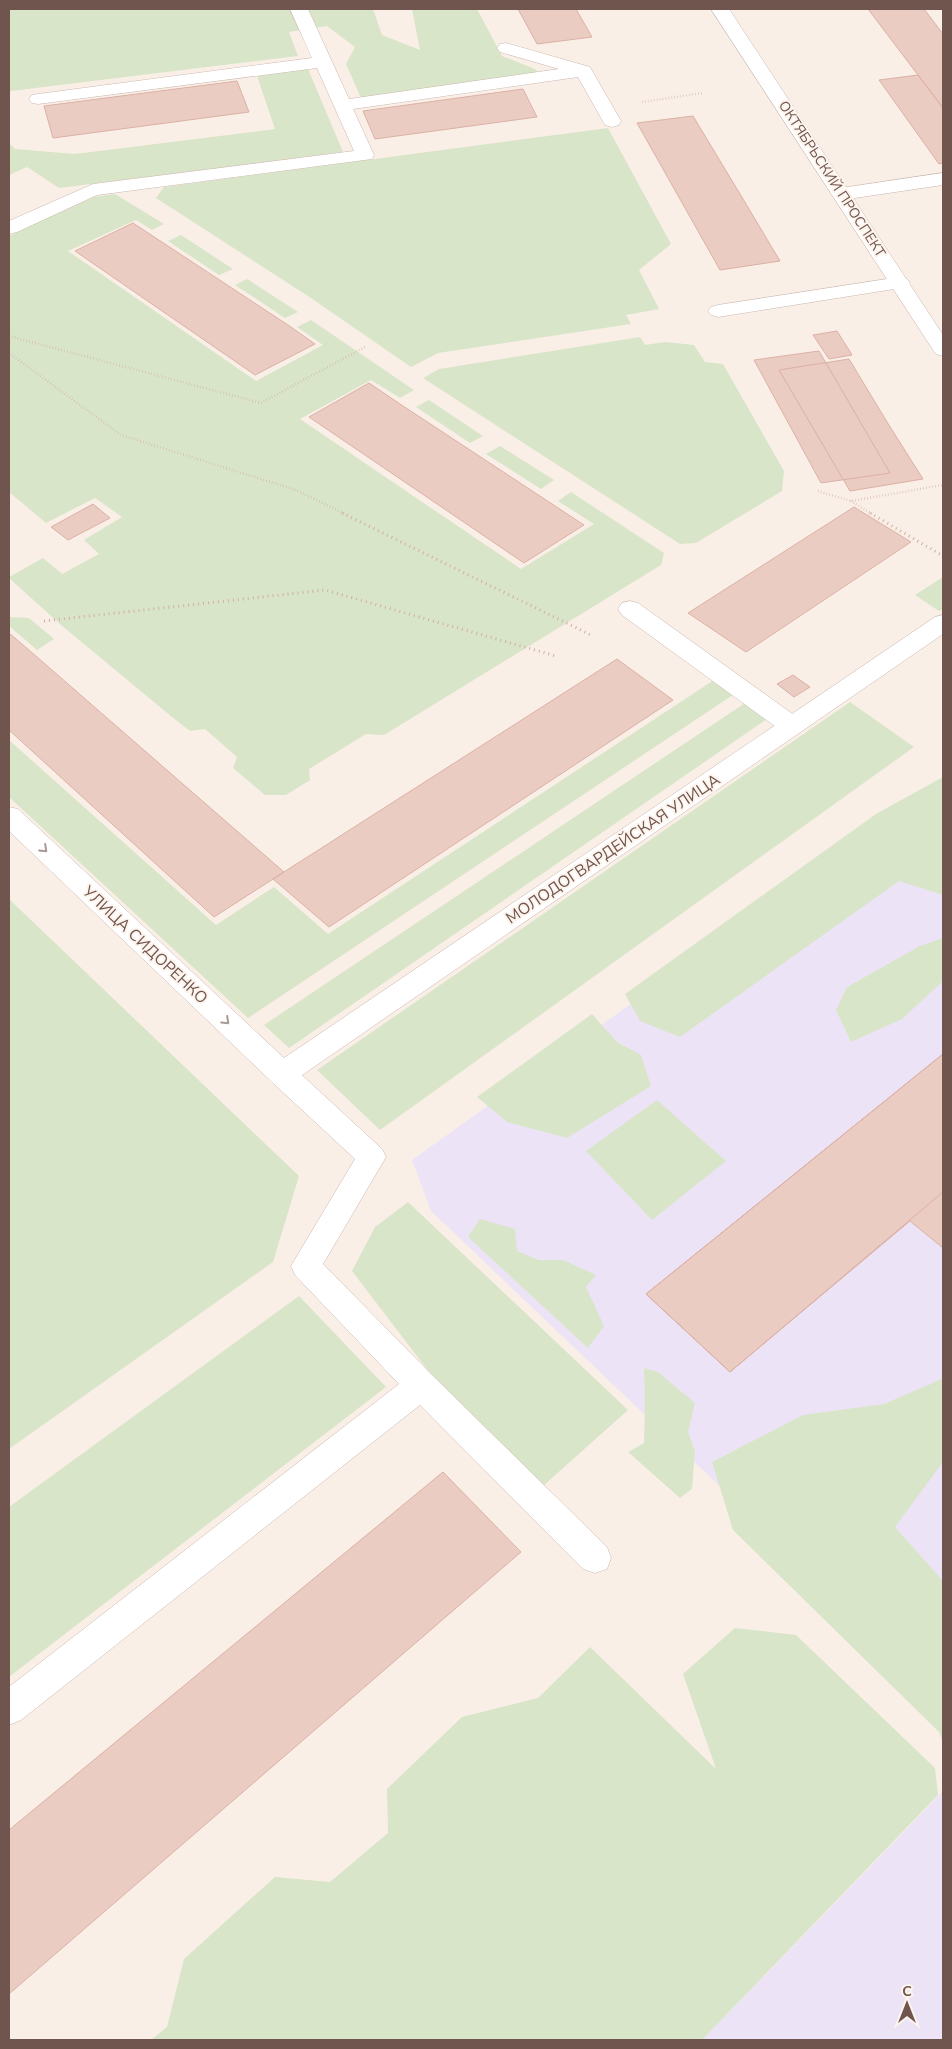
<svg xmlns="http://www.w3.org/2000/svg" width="952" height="2049" viewBox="0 0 952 2049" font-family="'Nunito Sans',sans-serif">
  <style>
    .education { fill: #ece4f6 }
    .green { fill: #d9e5c8 }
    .building { fill: #ebccc2; stroke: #dcb0a5 }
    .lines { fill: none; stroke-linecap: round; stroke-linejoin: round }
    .service-casing { stroke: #cab6af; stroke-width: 1 }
    .minor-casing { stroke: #cab6af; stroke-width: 1 }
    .tertiary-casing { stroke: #cab6af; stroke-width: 1 }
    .path-far1 { stroke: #d0afa6; stroke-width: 2.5; stroke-dasharray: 0.5 2.5; stroke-linecap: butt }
    .path { stroke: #d0afa6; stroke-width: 3; stroke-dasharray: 1 4; stroke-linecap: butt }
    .service { fill: #fff; fill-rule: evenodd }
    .minor { fill: #fff; fill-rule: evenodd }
    .tertiary { fill: #fff; fill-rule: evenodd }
    .oneway { stroke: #a99995 }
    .labels { text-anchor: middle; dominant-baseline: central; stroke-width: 4; stroke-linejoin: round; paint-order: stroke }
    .far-street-label { font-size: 14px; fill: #70554f; stroke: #fdf4ed }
    .street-label { font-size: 16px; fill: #70554f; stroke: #fdf4ed }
  </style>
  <rect width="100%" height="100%" fill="#f9efe7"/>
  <path class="education" d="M911,804L943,827V1699L431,1211L412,1160Z
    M943,1791V2040H702L837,1901Z"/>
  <path class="green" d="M9,9H373L382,35L420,50L412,9H477L502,56L535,69L540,75L361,98L346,64L355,47L327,26L289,32L298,56L11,91L9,93Z
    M308,69L343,152L59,188L27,167L9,175V143L15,149L75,154L275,129L257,76Z
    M608,128L671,244L639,270L659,309L626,315L631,324L438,353L411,367L308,296L156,198L164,187Z
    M115,194L164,224L152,230L136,220L68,251L256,381L323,345L297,327L311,320L414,390L400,398L371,380L300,419L521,569L594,524L558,501L571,492L664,553L661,565L384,735L366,734L309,769L310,780L286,795H265L233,768L237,757L205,729L190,731L172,717L61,625L9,578V577L43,558L62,574L99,554L84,540L122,517L95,498L46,523L9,492V236L93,197Z
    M181,235L233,269L219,275L168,241Z
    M247,279L298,312L285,318L235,285Z
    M640,337L645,345L665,342L694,345L705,362L723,364L784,471L782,491L696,543L680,544L423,378L439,369Z
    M429,400L483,436L470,443L416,407Z
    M500,446L554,480L541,489L486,454Z
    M943,577V609L939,611L915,595Z
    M9,617L29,618L54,639L37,650L9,626Z
    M714,680L733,695L248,1018L9,797V740L216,925L274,887L328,934Z
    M850,702L914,747L380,1130L317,1070Z
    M745,703L767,719L289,1048L264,1025Z
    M943,777V895L899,881L680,1037L640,1021L625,994L876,814Z
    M9,899L299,1176L273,1262L9,1449Z
    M943,938V981L902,1019L851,1042L836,1010L847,987L920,946Z
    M592,1014L617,1042L641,1055L651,1086L567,1138L507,1122L477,1097Z
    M657,1100L726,1161L652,1220L586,1151Z
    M408,1202L628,1410L543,1486L436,1381L352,1271L375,1227Z
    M480,1219L515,1229L517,1251L539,1260H563L596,1275L586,1287L604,1326L588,1348L468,1237Z
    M299,1296L386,1387L9,1677V1507Z
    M644,1368L658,1372L695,1403L688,1432L695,1451L692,1489L680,1498L628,1452L644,1443L645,1402Z
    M942,1379L943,1462L895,1527L943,1581V1743L939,1732L733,1530L712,1462L803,1415L884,1404Z
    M735,1628L796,1635L935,1768L938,1795L702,2040H151L167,2027L184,1959L275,1877L330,1882L388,1833L387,1789L462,1717L538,1698L590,1647L716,1769L683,1674Z"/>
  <path class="building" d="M518,9H576L592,37L537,44Z
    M868,9H924L943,34V108Z
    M918,75L943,108V163L939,164L879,80Z
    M237,81L249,112L53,138L44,106Z
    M523,89L537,117L375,139L363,111Z
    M693,116L740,194L780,261L720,270L637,123Z
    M133,223L288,325L315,344L255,375L75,251Z
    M837,331L852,355L829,359L813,335Z
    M819,351L890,473L821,483L754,360Z
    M849,359L887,422L923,479L850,491L779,370Z
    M369,383L400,404L584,525L524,563L309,417Z
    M93,504L110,518L68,540L51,527Z
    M854,507L911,542L746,652L688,613Z
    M9,633L37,657L284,872L214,917L9,730Z
    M617,659L673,700L329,927L273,879Z
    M793,675L810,687L794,697L777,684Z
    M943,1054V1192L730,1372L646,1294Z
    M943,1054V1248L910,1221L730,1372L646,1294Z
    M443,1472L521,1552L9,1994V1830Z"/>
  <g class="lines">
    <g class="service-casing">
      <path id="service" d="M290,9H308L349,99L559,69L500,52L497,48L500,44L506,43L590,67L621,121L619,125L612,127L605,125L578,77L353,109L374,155L372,159L97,195L17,232L9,234V221L93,184L354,151L317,68L38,104L32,103L29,99L32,95L38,94L312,58Z
        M943,173V185L841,200L834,198L831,194L834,190L841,188Z
        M900,277L907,279L910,283L907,287L718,317L711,315L708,311L711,307L718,305Z
        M630,601L638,603L801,720L804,726L801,732L792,735L783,732L622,615L618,609L622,603Z
        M282,1063L292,1066L382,1149L386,1157L323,1264L432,1375L607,1547L611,1558L607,1569L595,1573L583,1569L420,1405L21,1720L9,1725V1687L399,1384L295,1275L291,1266L355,1159L272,1082L268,1074L272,1066Z"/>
    </g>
    <g class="minor-casing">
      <path id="minor" d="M943,615V634L292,1082L282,1085L272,1082L9,831V807L18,809L284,1058L935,617Z"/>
    </g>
    <g class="tertiary-casing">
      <path id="tertiary" d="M711,9H729L943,335V356L936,354L933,350Z"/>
    </g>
    <path class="path-far1" d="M642,102L703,93
      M9,336L261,403L365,347
      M9,353L121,435L296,490L345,514
      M818,491L851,501L943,485
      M851,501L872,514"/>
    <path class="path" d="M342,513L591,635
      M870,513L943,556
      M44,621L325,590L556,656"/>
    <use href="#service" class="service"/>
    <use href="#minor" class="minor"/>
    <use href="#tertiary" class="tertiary"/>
  </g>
  <defs><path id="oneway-chevron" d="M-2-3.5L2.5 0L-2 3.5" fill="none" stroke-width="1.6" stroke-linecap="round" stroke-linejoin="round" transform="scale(1.25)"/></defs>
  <g class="oneway">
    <use href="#oneway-chevron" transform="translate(44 849) rotate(43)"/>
    <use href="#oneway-chevron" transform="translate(226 1021) rotate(43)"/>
  </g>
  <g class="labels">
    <g class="far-street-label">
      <text transform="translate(832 179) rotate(57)">ОКТЯБРЬСКИЙ ПРОСПЕКТ</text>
    </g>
    <g class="street-label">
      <text transform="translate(613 849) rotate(-34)">МОЛОДОГВАРДЕЙСКАЯ УЛИЦА</text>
      <text transform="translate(145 945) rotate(43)">УЛИЦА СИДОРЕНКО</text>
    </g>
  </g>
  <rect width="952" height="2049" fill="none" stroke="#70554f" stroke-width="20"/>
  <g transform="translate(907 2004)" stroke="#fdf4ed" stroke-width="4" paint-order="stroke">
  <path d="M0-4L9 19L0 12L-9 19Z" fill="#70554f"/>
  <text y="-8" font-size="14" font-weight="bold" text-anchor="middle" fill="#70554f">С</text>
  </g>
</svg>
